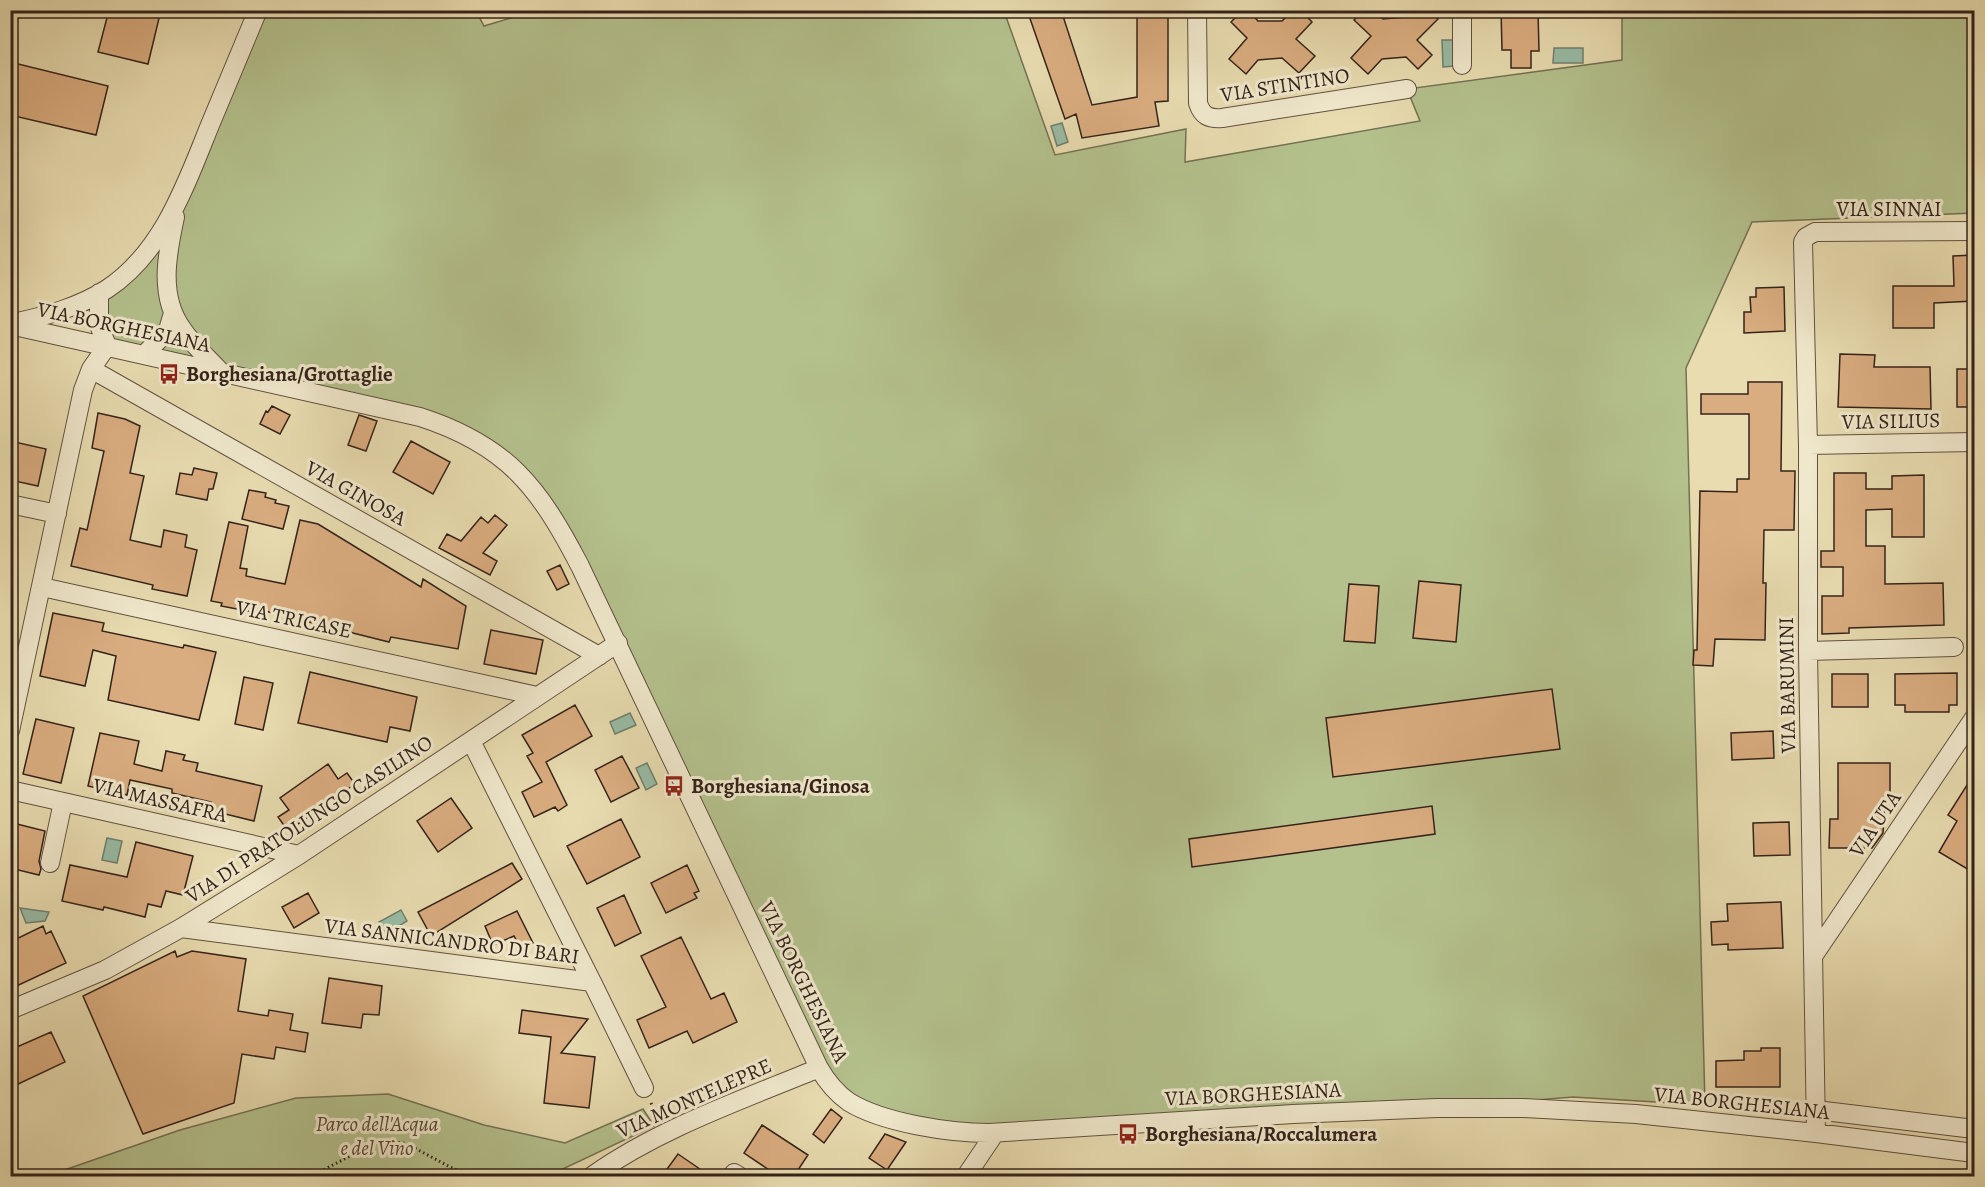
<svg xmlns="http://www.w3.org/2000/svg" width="1985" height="1187" viewBox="0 0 1985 1187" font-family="Alegreya,serif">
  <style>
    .green { fill: #b4c18d; stroke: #747254; stroke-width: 1.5 }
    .water { fill: #98bca6; stroke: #707f6e; stroke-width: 1.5 }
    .building { fill: #daad80; stroke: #34231a; stroke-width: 1.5 }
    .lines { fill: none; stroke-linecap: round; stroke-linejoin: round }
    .minor-casing { stroke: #615140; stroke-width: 20 }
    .path { stroke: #34231a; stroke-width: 3; stroke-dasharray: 1.5 3; stroke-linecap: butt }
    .minor { stroke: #f0e8cc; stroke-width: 18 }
    .labels { text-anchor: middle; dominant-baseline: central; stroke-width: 6; stroke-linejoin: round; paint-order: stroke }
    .street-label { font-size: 21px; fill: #34231a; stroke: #f0e8cc }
    .poi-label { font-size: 21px; font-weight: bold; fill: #34231a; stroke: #f0e8cc; text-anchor: start }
    .park-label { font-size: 21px; font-style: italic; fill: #544a37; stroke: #f0e8cc }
  </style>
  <rect width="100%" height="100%" fill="#e8dcb0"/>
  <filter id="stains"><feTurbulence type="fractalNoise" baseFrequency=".00333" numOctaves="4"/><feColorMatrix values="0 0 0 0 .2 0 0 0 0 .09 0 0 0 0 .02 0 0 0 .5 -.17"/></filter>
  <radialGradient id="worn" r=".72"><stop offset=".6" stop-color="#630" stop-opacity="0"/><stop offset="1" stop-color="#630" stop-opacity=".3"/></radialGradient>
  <path class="green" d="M538,10L1004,11L1055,155L1186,129L1185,162L1420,121L1407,89L1622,60V11H1974V213L1752,222L1686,368L1705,1105L1573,1097L1437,1108L973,1133L844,1098L552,517L469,436L107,346V289L177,206L258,11H476L484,26Z
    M388,1094L484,1125L565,1143L643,1109L654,1126L548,1176H47L180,1130L296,1098Z"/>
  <path class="water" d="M1442,40H1455V66L1443,67Z
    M1554,48H1583V63H1553Z
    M1062,123L1068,142L1057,146L1051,126Z
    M630,713L636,725L615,734L610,722Z
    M647,763L657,784L646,790L636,768Z
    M107,838L122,841L117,863L102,860Z
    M20,908L49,912L45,921L26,923Z
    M401,910L407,921L386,934L379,922Z"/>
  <path class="building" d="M109,10H161L148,64L98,52Z
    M1027,10H1061L1092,105L1137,97V10H1168V101L1155,102L1159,126L1082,138L1076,114L1065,119Z
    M1243,10H1248L1258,21H1282L1293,10H1301L1312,22L1296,39L1315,56L1299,73L1282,58L1258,60L1246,74L1229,59L1247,38L1231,22Z
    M1364,10H1374L1383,19L1406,17L1412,10H1430L1438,19L1417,40L1432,55L1418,69L1406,57L1382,59L1368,74L1351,58L1371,36L1354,20Z
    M1501,10H1538L1539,51H1531V68H1511V50H1502Z
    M10,62L108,86L96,135L10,115Z
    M1974,255V301L1934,303V328H1893V286H1954L1953,256Z
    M1784,287L1785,331L1744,333V312H1751L1750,297H1756V288Z
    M1840,354L1875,355L1874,367H1930L1931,409L1838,407Z
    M1957,369H1974V407H1957Z
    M1748,382H1782L1781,471H1795L1794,530H1764L1763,583H1766L1765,640L1715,639L1713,666L1693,665L1694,650H1697L1700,491L1737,492V479H1749V414H1701V394H1748Z
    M272,406L290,415L280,434L260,424L266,411L268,412Z
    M98,413L125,419L140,426L130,473L144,476L130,540L161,547L164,530L187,535L185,547L197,550L187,596L152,589L153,585L71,566L80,528L87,530L104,451L92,448Z
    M359,415L377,421L366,451L348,445Z
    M10,441L46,449L38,486L10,480Z
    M411,441L450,462L433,494L393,472Z
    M194,468L217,473L213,489H209L207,500L176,494L180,473L192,475Z
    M1834,473H1866V489H1892V476L1924,475V537H1892V509L1866,510V546H1885V584L1943,583L1944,625L1849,628V633L1822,634V596H1843V567H1821V551H1834Z
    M249,490L266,493L265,497L276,500L275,503L289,506L283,529L242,519Z
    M495,515L507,525L483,553L497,561L490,575L439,548L447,534L461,541L481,517L488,523Z
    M300,520L318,524L421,587L423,579L466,606L458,649L391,637L389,642L265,611L253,610V612L221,606L222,603L211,601L229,522L248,526L240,568L247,569L246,576L285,584Z
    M560,565L569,584L557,590L547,571Z
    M1419,581L1461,585L1456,642L1413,638Z
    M1349,584L1379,586L1375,643L1344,641Z
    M53,613L104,623L102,631L183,648L184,645L216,652L199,720L108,700L116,656L93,650L85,686L40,676Z
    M491,630L543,640L536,674L484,664Z
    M310,672L417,697L410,731L390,727L387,742L298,723Z
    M1957,673V705H1949V712H1905V705H1895V674Z
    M1832,674H1868V707H1832Z
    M244,677L273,683L263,730L235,724Z
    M1552,689L1560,749L1333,777L1326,718Z
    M575,705L592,736L546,762L567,805L558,811L555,807L534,817L522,792L542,782L527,756L533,753L522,735Z
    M36,719L74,728L61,783L23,774Z
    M1773,731L1774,758L1732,760L1731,733Z
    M100,733L139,741L134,764L162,771L166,751L185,755L183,760L198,763L196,771L262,786L254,821L209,810L211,802L172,793V789L130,780L127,795L88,786Z
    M622,756L639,788L611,802L595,770Z
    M1838,763H1890V802L1885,803L1883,833L1872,848H1829L1830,819H1838Z
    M328,764L338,779L347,773L355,784L288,831L278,817L289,810L280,798Z
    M1974,774V873L1939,852L1957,821L1948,815Z
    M451,798L472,828L438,852L417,821Z
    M1432,806L1435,834L1192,867L1189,839Z
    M621,819L640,857L587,884L567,846Z
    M1789,822L1790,855L1754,856L1753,823Z
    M17,824L45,831L39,861L41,869L39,875L10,868V854Z
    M136,842L193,856L183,895L166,891L161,907L148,904L145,917L104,907L103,910L62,901L70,865L127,877Z
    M512,863L522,879L431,936L418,912Z
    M687,865L699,891L694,893L697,898L666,913L651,883Z
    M308,893L319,913L294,928L282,907Z
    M624,895L641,933L615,946L597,908Z
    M1781,902L1783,948L1728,950V944L1712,945L1711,922L1728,921L1727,904Z
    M517,911L533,943L521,949L514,936L493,945L485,926Z
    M43,926L46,934L51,931L66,963L10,989V942Z
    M681,937L711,999L724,993L737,1022L693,1043L687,1031L649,1048L637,1020L666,1007L641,956Z
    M175,951L177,957L192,951L246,959L238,1011L268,1016L269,1010L293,1014L290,1030L308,1033L305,1052L276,1047L274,1059L242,1054L234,1103L143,1134L83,996Z
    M329,978L382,986L379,1015L363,1014L361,1028L322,1023Z
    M522,1010L588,1019L561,1053L595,1057L589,1108L544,1103L551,1037L519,1033Z
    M51,1032L65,1062L16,1085V1082L10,1084V1050Z
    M1761,1048H1780V1087H1716V1061L1744,1060V1051H1761Z
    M831,1109L842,1118L824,1143L813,1134Z
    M762,1125L808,1155L794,1176H778L744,1153Z
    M885,1134L906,1142L887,1170L869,1158Z
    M678,1154L710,1176H662Z"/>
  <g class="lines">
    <g class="minor-casing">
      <path id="minor" d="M1197,10L1198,103C1202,116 1209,119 1222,118L1407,89
        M1462,10V65
        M175,217C167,254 158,297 183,330C193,345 208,358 220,371
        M13,323C46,316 79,307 107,289C163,252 186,184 210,125C226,87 242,49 258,10
        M10,325L420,417C507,445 539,487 580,566L819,1068C827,1082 836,1093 849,1102C883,1123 950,1133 989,1133L1293,1114L1437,1108H1523L1636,1114L1816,1133L1974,1153
        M145,354L168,330L173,313
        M91,369L599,656
        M1808,445L1974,442
        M10,504L57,514
        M42,587L537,696
        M1808,651L1954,647
        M10,731L83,390L91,369L107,346L99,325V293
        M10,790L299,855
        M50,863L63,802
        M181,928L592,982L471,741
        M1814,955L1974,718
        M592,982L644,1088
        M10,1010L105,970L181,928L299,855L618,643
        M1816,1110L1974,1129
        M1816,1133L1808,651V445L1803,242L1806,237L1815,232L1974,231
        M592,1176C660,1128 742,1100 819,1068
        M732,1176L734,1173L739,1176
        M966,1176L995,1133"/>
    </g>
    <path class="path" d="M651,1103L658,1119
      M312,1176L352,1155L380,1142L405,1143L454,1169L477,1176"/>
    <use href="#minor" class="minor"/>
  </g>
  <defs>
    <g id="bus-bare" transform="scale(1.62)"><path d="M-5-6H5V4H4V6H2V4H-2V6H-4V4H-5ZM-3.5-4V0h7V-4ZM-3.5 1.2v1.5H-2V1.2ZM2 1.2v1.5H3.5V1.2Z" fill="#8f2418" stroke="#f0e8cc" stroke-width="2.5" paint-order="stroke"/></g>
  </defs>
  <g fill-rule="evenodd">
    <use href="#bus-bare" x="169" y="374"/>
    <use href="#bus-bare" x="674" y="786"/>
    <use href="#bus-bare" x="1128" y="1134"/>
  </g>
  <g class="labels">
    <g class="street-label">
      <text transform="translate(1285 85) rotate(-9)">VIA STINTINO</text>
      <text x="1889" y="209">VIA SINNAI</text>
      <text transform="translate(124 327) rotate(12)">VIA BORGHESIANA</text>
      <text transform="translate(1891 421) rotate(-1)">VIA SILIUS</text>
      <text transform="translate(356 493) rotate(29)">VIA GINOSA</text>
      <text transform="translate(294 619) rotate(12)">VIA TRICASE</text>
      <text transform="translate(1787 685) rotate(-91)">VIA BARUMINI</text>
      <text transform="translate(160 800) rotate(13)">VIA MASSAFRA</text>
      <text transform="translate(309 819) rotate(-33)">VIA DI PRATOLUNGO CASILINO</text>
      <text transform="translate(1875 824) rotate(-56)">VIA UTA</text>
      <text transform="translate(452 941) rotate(7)">VIA SANNICANDRO DI BARI</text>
      <text transform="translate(804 982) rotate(64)">VIA BORGHESIANA</text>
      <text transform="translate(1253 1094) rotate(-3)">VIA BORGHESIANA</text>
      <text transform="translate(694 1098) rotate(-24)">VIA MONTELEPRE</text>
      <text transform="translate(1742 1103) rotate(6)">VIA BORGHESIANA</text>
    </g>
    <g class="poi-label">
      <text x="186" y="374">Borghesiana/Grottaglie</text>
      <text x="691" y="786">Borghesiana/Ginosa</text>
      <text x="1145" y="1134">Borghesiana/Roccalumera</text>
    </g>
    <g class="park-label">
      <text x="377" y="1124">Parco dell'Acqua<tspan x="377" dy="24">e del Vino</tspan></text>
    </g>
  </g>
  <rect width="1985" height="1187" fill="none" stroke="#e8dcb0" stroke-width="36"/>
  <rect x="12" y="12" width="1961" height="1163" fill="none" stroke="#34231a" stroke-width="3"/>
  <rect x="18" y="18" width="1949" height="1151" fill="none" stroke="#34231a" stroke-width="1.5"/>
  <rect width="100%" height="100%" filter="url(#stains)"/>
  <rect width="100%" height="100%" fill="url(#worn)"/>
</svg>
